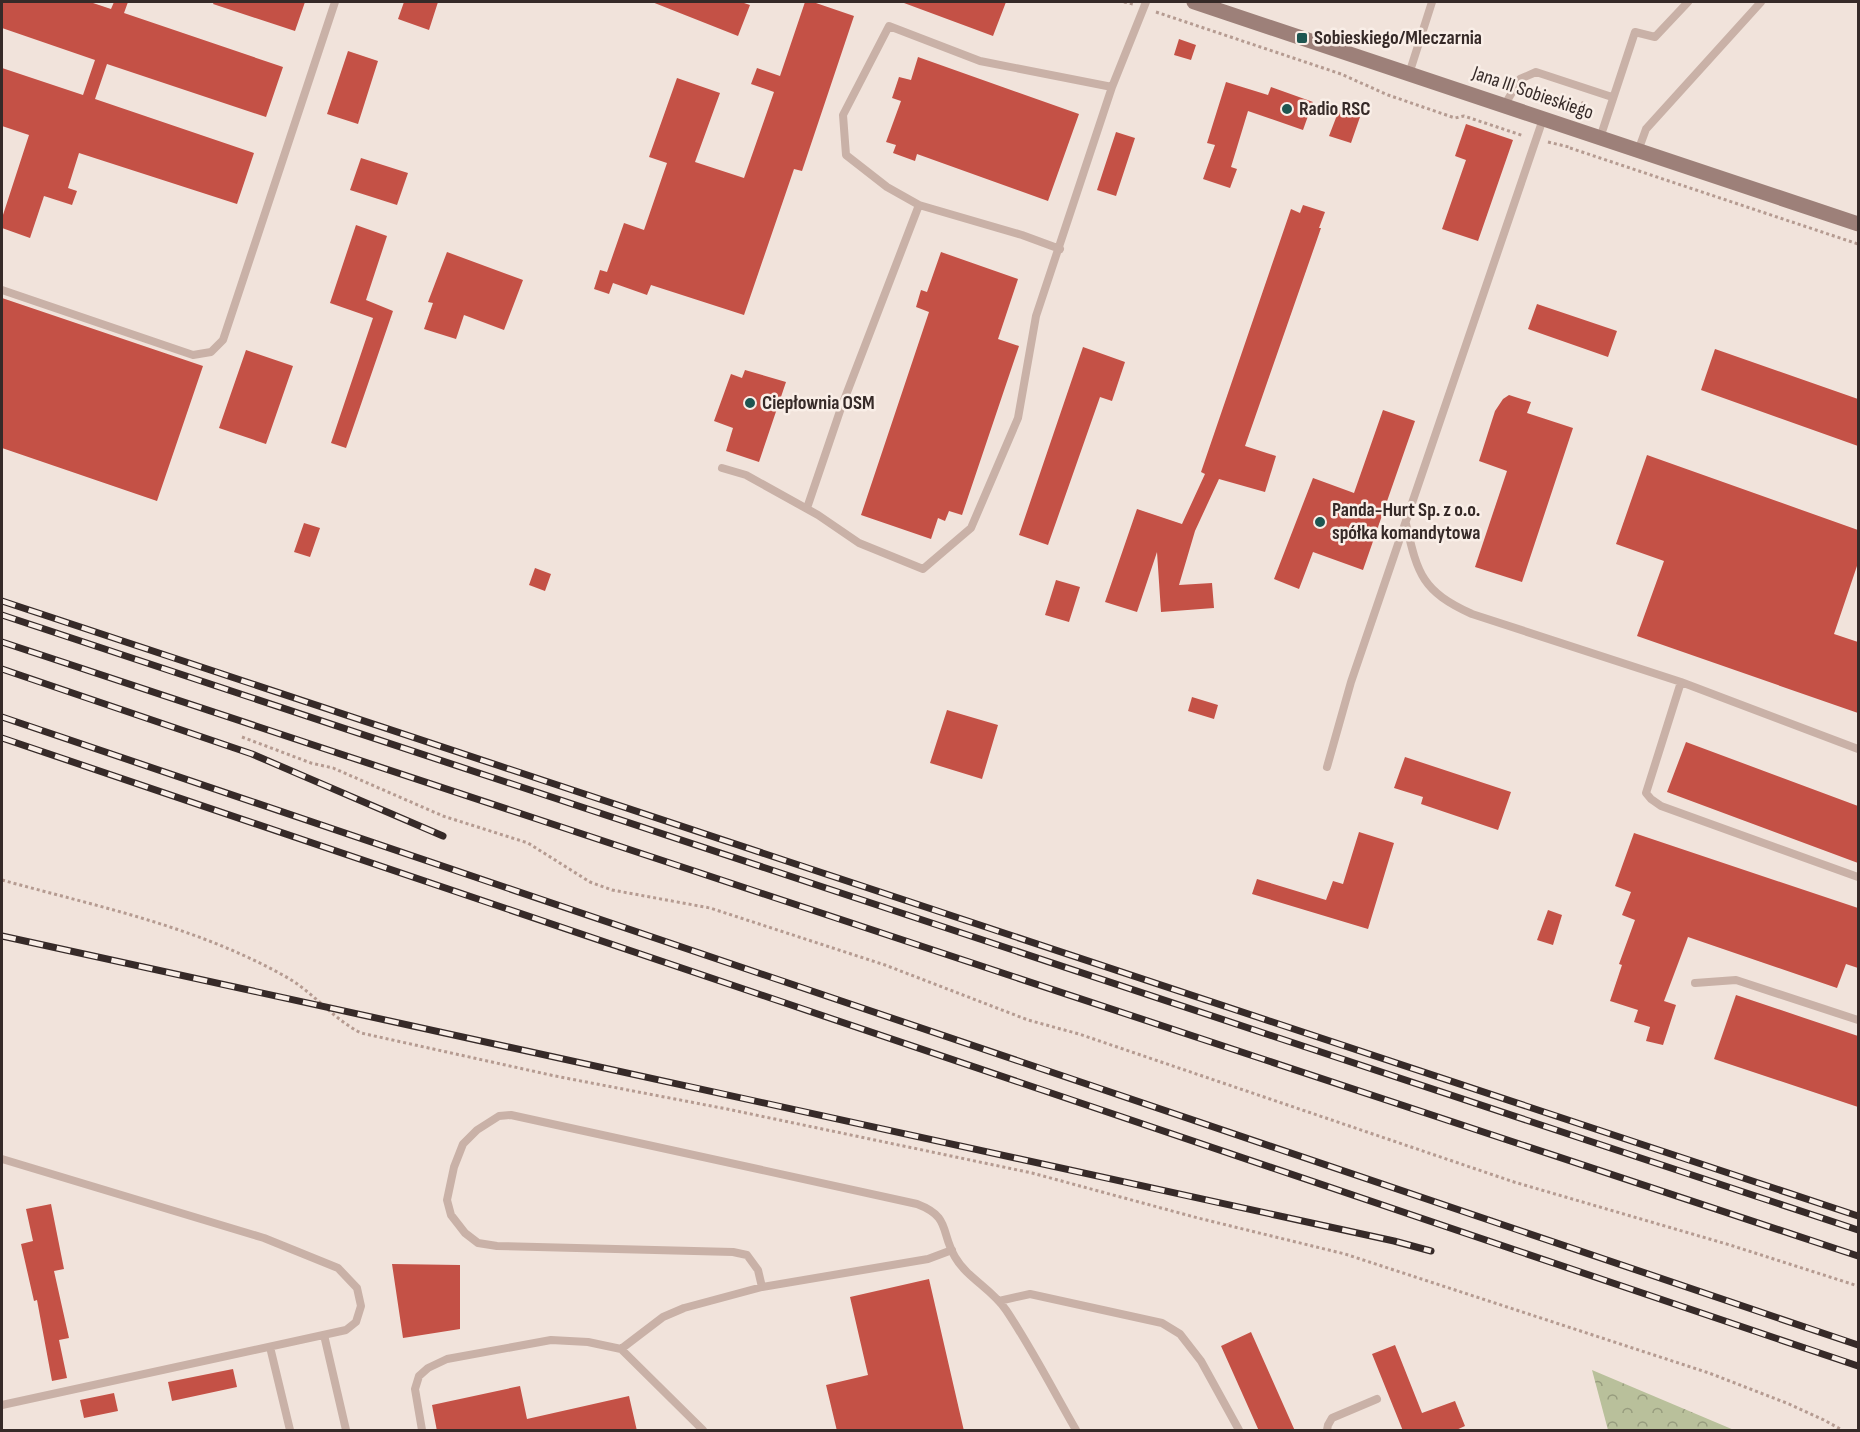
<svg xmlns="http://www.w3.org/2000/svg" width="1860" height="1432" viewBox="0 0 1860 1432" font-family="'Sofia Sans Condensed',sans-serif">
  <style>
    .forest { fill: url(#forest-crowns) }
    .building { fill: #c45146 }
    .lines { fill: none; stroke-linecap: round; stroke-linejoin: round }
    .path { stroke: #b59b91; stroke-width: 3; stroke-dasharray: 3 3; stroke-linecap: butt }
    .lane { stroke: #c9b1a7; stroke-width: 8 }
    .secondary { stroke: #9d8079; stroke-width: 15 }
    .rail-casing { stroke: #362a28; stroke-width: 7 }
    .rail { stroke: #f9eee7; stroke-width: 4.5; stroke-dasharray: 14; stroke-linecap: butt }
    .poi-dot { fill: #1e5651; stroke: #f9eee7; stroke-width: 2 }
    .labels { text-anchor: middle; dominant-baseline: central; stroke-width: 5; stroke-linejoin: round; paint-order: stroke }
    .poi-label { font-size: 20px; font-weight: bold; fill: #362a28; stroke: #f9eee7; text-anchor: start }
    .street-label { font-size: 20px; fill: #362a28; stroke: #f9eee7 }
  </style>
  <defs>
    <pattern id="forest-crowns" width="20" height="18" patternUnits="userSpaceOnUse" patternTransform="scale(1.5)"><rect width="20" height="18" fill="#b9c09b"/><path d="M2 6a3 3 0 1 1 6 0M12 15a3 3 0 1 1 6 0" fill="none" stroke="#979c7e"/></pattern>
  </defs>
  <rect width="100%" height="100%" fill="#f1e3db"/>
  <path class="forest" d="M1592,1370L1734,1430H1608Z"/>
  <path class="building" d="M2,2H90L111,9L114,2H128L124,13L283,67L266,117L107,64L95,99L254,153L237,204L79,153L68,188L77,191L72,205L44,196L30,238L2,228V218L29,135L2,126V68L83,95L95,60L2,28Z
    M214,2H305L295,31L213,4Z
    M404,2H438L429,30L398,19Z
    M652,2H741L750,5L738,36Z
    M805,2H813L854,16L802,171L794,169L744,315L651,285L647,295L613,283L609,294L594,289L600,270L607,272L624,223L644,230L667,163L649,157L677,78L720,93L695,162L744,178L774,92L751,84L757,68L780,76Z
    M904,2H1006L993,36L904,3Z
    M1179,39L1196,45L1191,60L1174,55Z
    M348,51L378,61L358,124L327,114Z
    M918,57L1079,114L1048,201L917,154L915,161L893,153L896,145L886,142L901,101L892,98L899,77L911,80Z
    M1226,82L1268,95L1271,87L1313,102L1303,130L1248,111L1231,167L1237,169L1230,188L1203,179L1215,145L1207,143Z
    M1339,110L1360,117L1351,143L1329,136Z
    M1466,124L1513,140L1478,241L1442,229L1466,160L1455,156Z
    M1116,132L1135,138L1116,196L1097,190Z
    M361,158L408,173L397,205L350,190Z
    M1303,205L1325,212L1319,228H1321L1245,446L1276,456L1265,492L1219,479L1195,531L1179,585L1212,583L1214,608L1161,612L1157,552L1137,612L1105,602L1137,509L1182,524L1205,474L1201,472L1291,209L1300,213Z
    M356,225L387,236L366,300L393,311L346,448L331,443L373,318L330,303Z
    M447,252L523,280L504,330L464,315L456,339L424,329L433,303L428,302Z
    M941,252L1018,279L998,339L1019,346L962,515L949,511L945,521L938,518L931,539L861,515L929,312L916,307L921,290L927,292Z
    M2,298L203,366L157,501L2,448Z
    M1537,304L1617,331L1608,357L1528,329Z
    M1083,347L1125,362L1112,401L1100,397L1048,545L1019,535Z
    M1715,349L1858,399V446L1701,390Z
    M246,350L293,366L266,444L219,428Z
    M745,370L786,382L759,462L726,451L733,428L714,421L731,374L742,378Z
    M1509,395L1531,402L1527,413L1573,428L1522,582L1475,567L1507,471L1479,461L1495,411L1503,399Z
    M1383,410L1415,421L1363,570L1313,552L1299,589L1274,579L1313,478L1354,493Z
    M1647,455L1858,530V563L1834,634L1858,642V713L1637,636L1664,561L1616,544Z
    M304,523L320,528L310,557L294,552Z
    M535,568L551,574L545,591L529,585Z
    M1056,580L1080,587L1069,622L1045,615Z
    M1192,697L1218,705L1214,719L1188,711Z
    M947,710L998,725L982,779L930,763Z
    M1686,742L1858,806V863L1667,792Z
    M1405,757L1511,792L1498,830L1421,804L1423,797L1394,788Z
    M1359,832L1394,843L1368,929L1252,894L1257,879L1326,900L1333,881L1343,884Z
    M1634,833L1858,908V968L1846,964L1837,988L1688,937L1664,1001L1676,1005L1663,1045L1646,1041L1650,1027L1634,1022L1638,1010L1610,1001L1622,965L1619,964L1635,920L1622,915L1631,892L1615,886Z
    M1548,910L1562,915L1553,945L1537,940Z
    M1736,995L1858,1036V1107L1714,1059Z
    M51,1204L64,1269L54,1271L69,1338L59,1340L67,1378L52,1381L37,1300L34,1301L21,1244L33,1241L26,1209Z
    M392,1264L460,1265V1329L403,1338Z
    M929,1279L964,1431H837L826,1385L868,1375L850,1297Z
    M1251,1332L1295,1431H1259L1221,1346Z
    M1395,1345L1422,1413L1455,1401L1465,1426L1454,1431H1403L1372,1354Z
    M233,1369L237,1387L172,1401L168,1382Z
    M520,1386L527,1419L629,1396L637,1431H437L432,1405Z
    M114,1393L118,1411L84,1418L80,1400Z"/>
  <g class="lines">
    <path class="path" d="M1124,2L1133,4
      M1156,12L1341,74L1388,95L1455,118L1464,116L1524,136
      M1579,116L1584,99
      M1548,142L1569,147
      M1570,148L1858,244
      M242,737L311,763L333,768L443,816L528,843L590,882L612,890L710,908L885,965L1028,1020L1079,1034L1170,1065L1514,1182L1730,1245L1858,1286
      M2,880C99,907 199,927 288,978C314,993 333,1019 361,1033L555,1076L727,1109L1032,1173L1198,1218L1345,1254L1709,1373L1789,1404L1824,1420L1842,1430"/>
    <path class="lane" d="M1409,74L1432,2
      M1504,106L1520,79L1536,72L1612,97
      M1600,138L1635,32L1655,37L1688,2
      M1638,151L1646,129L1761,2
      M919,205L1022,235L1060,249
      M2,290L193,355L211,352L223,340L335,2
      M722,468L746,475L818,515L859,543L923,569L971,528L1018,418L1036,316L1112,87L1146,2
      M807,508L841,408L919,205L887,187L846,155L843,115L889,26L980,61L1112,87
      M1406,524C1418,575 1422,591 1472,614L1681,682L1858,749
      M1681,682L1646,793L1651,799L1661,806L1858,877
      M1327,767L1351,682L1543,119
      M1695,983L1736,980L1858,1020
      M2,1159L264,1238L338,1268L357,1288L361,1306L356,1322L346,1330L2,1405
      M952,1250L928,1259L762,1287L758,1270L747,1255L733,1252L497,1246L478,1243L465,1233L451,1215L447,1200L454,1167L463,1144L477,1130L499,1116L511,1115L917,1204C951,1217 940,1231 955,1257C967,1278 992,1289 1006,1310C1031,1347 1054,1392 1076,1430
      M999,1301L1030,1294L1162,1323L1180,1334L1201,1361L1239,1430
      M324,1335L346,1430
      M270,1347L290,1430
      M621,1349L663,1317L684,1308L762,1287
      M422,1430L415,1389L419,1376L428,1368L447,1359L551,1340L588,1342L621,1349L703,1430
      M1327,1430L1328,1425L1332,1418L1377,1399"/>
    <path class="secondary" d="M1194,2L1858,224"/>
    <g class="rail-casing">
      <path id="rail" d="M2,601L1858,1216
        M2,615L1858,1230
        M2,642L1858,1256
        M2,669L252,754L443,836
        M2,717L1858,1345
        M2,738L1858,1366
        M2,936L1394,1241L1431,1251"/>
    </g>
    <use href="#rail" class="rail"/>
  </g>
  <g class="poi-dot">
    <rect x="1296" y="32" width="12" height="12" rx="3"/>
    <circle cx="1287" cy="109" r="6"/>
    <circle cx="750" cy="403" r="6"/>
    <circle cx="1320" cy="522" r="6"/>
  </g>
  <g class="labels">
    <g class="poi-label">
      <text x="1314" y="38">Sobieskiego/Mleczarnia</text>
      <text x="1299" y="109">Radio RSC</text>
      <text x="762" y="403">Ciepłownia OSM</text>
      <text x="1332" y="510">Panda-Hurt Sp. z o.o.<tspan x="1332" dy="23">spółka komandytowa</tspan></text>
    </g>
    <g class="street-label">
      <text transform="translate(1533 93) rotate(19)">Jana III Sobieskiego</text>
    </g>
  </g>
  <rect width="1860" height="1432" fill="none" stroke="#362a28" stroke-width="6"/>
</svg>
